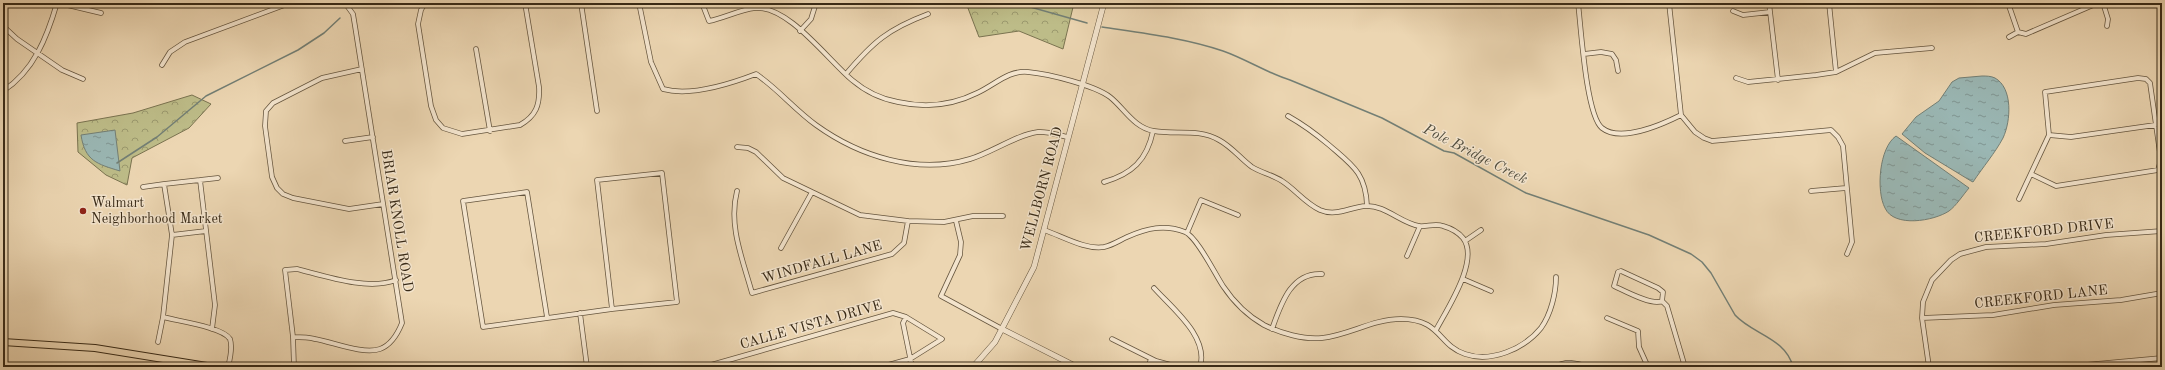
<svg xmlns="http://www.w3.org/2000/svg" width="2165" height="370" viewBox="0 0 2165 370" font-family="'Old Standard TT',serif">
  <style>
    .forest { fill: url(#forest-crowns); stroke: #7a7350 }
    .water { fill: url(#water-ripples); stroke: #737f75 }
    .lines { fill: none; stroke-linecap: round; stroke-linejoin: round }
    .stream { stroke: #737f75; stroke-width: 1.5 }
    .minor-casing { stroke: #65553e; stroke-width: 5.5 }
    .tertiary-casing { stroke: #65553e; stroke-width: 6 }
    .primary-casing { stroke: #382a17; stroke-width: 8 }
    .minor { stroke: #f3e4cd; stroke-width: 4 }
    .tertiary { stroke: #f3e4cd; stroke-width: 5 }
    .primary { stroke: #ecd6b2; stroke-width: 6 }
    .poi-dot { fill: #8f2418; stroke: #f3e4cd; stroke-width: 1.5 }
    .labels { text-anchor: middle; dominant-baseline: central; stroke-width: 3; stroke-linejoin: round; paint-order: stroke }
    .street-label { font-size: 14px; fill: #382a17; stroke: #f3e4cd }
    .poi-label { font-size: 14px; fill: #382a17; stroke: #f3e4cd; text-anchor: start }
    .water-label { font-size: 15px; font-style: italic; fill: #504d3e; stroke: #f3e4cd }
  </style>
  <defs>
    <pattern id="forest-crowns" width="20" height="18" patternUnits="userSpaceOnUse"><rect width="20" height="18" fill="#bdbc88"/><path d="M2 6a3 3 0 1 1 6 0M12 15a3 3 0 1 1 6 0" fill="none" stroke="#9b996e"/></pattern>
    <pattern id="water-ripples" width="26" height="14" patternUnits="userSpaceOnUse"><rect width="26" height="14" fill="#9ab7b4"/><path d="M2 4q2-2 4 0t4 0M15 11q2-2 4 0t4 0" fill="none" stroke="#7f9591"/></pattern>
  </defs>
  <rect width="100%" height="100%" fill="#ecd6b2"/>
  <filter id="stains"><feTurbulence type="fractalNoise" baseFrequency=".005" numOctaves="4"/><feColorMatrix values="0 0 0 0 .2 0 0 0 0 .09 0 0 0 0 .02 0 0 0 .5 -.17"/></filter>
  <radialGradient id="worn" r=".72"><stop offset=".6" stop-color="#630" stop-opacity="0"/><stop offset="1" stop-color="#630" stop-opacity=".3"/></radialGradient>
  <path class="forest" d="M966,3H1074L1063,49L1019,31L979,37Z
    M192,95L211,104L189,128L132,158L127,185L106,175L78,152L77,123L133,113Z"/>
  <path class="water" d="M1982,76C1986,76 1991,76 1995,78C2013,88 2011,121 2003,138C1995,153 1983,167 1973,182L1971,181L1925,153L1902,134L1916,117L1939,101L1952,82L1959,78Z
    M115,130L120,171C97,164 85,161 81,135Z
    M1896,136L1969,188C1963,195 1956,206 1949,211C1934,221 1894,228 1885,208C1876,191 1879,148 1896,136Z"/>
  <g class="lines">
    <path class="stream" d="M1016,3L1087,23
      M1102,27C1142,33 1185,38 1223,51C1246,59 1267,73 1290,80L1382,118L1444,151L1454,153L1526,193L1649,235L1691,254L1702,262L1711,273L1735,315C1752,334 1786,338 1793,367
      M117,163L157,137L206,96L298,50L324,33L340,18"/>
    <g class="minor-casing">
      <path id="minor" d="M59,3L101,13
        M425,3L421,10L418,24L431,106L436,120L443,128L462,134L520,125C536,116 540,105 539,87L525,3
        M581,3L597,111
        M639,3L651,62L663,89C691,97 730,84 756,74C778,89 794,109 816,125C859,156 917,175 970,159C991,153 1018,134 1038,132C1047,131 1058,135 1067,137
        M702,3L709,21C724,18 739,10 755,8C788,5 827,59 852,80C865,91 881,99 898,102C925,108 953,105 977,93C995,85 1008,70 1028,72C1049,74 1094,85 1110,97C1124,108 1134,128 1154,131C1176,135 1198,128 1219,140C1232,147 1241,159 1252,167C1262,173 1273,175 1282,181C1296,190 1305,203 1320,210C1336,217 1350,207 1366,206C1385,205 1401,223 1419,226C1427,227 1435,223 1443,226C1450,228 1458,232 1463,238C1480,260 1447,309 1436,330
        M1578,3C1581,27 1586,115 1602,128C1621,143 1663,124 1681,115
        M1669,3L1681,115L1695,132L1704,138L1712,141L1831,130L1838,137L1843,146L1852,242L1847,254
        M1769,3L1778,80
        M1829,3L1836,72
        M2008,3L2018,32
        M2103,3L2108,19L2107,26
        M1733,11L1743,15L1770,12
        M3,26L17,39L62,70L83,79
        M800,31L811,19L816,3
        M2018,32L2026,34L2098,3
        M2009,37L2018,32
        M476,49L490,131
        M1584,54L1601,52L1612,54L1616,60L1618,71
        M162,65L170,52L185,42L290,3
        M362,69L322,78L273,103L266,111L265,126L272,177L277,188L283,194L293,198L349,209L383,204
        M846,74C873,42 888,29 928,14
        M1736,78L1748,82L1816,75L1836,72L1875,53L1932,48
        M3,91C34,71 47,37 57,3
        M1288,116C1304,125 1316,134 1329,145C1352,165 1366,173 1367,206
        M2049,135L2071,137L2162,124
        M345,141L373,137
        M737,147L748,148L756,152L783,178L860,215L908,221L944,222L973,216H1003
        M218,178L164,184L172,235L163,317C177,321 223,327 230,339C233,348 230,359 228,367
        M200,180L215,305L212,329
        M1104,182C1132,174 1147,160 1153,131
        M143,187L164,184
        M737,191C728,226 743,260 752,293L892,254L904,243L908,221
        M1811,191L1846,188
        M2019,199L2049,135L2045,92L2138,78L2146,79L2150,83L2161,160L2158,170L2056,186L2031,174
        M956,221L961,242L960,255L941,296L1002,329
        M1044,230C1062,236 1085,250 1104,247C1113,245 1120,240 1127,237C1147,228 1165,224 1185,232C1197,237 1215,274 1223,286C1233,301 1248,316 1264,325C1280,333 1304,340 1322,338C1349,335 1373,319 1401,319C1441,319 1438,345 1465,354C1491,363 1524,349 1541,328C1551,314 1556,293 1556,277
        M1187,233L1201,200L1238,215
        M172,235L206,231
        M1465,241L1481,230
        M781,248L812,192
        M1407,256L1420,226
        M1621,271L1658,288L1663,292L1662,301C1652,306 1625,291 1614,286L1618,272Z
        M1463,279L1491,291
        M1154,288C1173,309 1209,337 1200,367
        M1662,301L1667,306L1685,367
        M580,313L587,367
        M547,317L527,192L463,201L483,327L612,309L677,302L662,173L597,180L612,309
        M906,317L903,323L912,367
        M1607,318L1638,331L1639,347L1648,367
        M1922,318L1993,315L2054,305L2121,300L2162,293
        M1272,329C1281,304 1291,272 1322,274
        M293,337C300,337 308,337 315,339C333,342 363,355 380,349C391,345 398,333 402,323L355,26L353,14L345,3
        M1112,339L1156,361L1178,367
        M158,342L163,317
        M825,366V367
        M294,367L293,337L285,270L297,269C325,276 368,291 396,280
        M704,367L893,313L906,317L942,339L910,359L881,367
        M1148,367L1151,359
        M1555,367C1566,360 1577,363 1589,367
        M1929,367L1922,318L1923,302L1932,280L1951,260L1960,254L1986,247L2046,244L2106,235L2162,231
        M2063,367L2162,358"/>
    </g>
    <g class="tertiary-casing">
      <path id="tertiary" d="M1002,329L1077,367
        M973,367L995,342L1034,267L1104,3"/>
    </g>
    <g class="primary-casing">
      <path id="primary" d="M3,342L95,348L213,367"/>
    </g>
    <use href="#minor" class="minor"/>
    <use href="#tertiary" class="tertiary"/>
    <use href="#primary" class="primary"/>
  </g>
  <circle class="poi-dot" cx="83" cy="211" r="4"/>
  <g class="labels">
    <g class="street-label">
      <text transform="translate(1042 189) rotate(-75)">WELLBORN ROAD</text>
      <text transform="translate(397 221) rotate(81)">BRIAR KNOLL ROAD</text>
      <text transform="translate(2044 231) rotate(-6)">CREEKFORD DRIVE</text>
      <text transform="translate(822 262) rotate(-16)">WINDFALL LANE</text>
      <text transform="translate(2041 297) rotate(-6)">CREEKFORD LANE</text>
      <text transform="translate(811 325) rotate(-16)">CALLE VISTA DRIVE</text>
    </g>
    <g class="poi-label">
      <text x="91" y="203">Walmart<tspan x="91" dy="16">Neighborhood Market</tspan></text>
    </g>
    <g class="water-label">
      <text transform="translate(1475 155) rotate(27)">Pole Bridge Creek</text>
    </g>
  </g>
  <rect width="2165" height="370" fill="none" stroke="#ecd6b2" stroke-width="16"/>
  <rect x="4" y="4" width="2157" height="362" fill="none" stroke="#382a17" stroke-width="2"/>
  <rect x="8" y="8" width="2149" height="354" fill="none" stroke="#382a17"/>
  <rect width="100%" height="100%" filter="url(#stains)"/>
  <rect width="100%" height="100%" fill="url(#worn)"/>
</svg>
